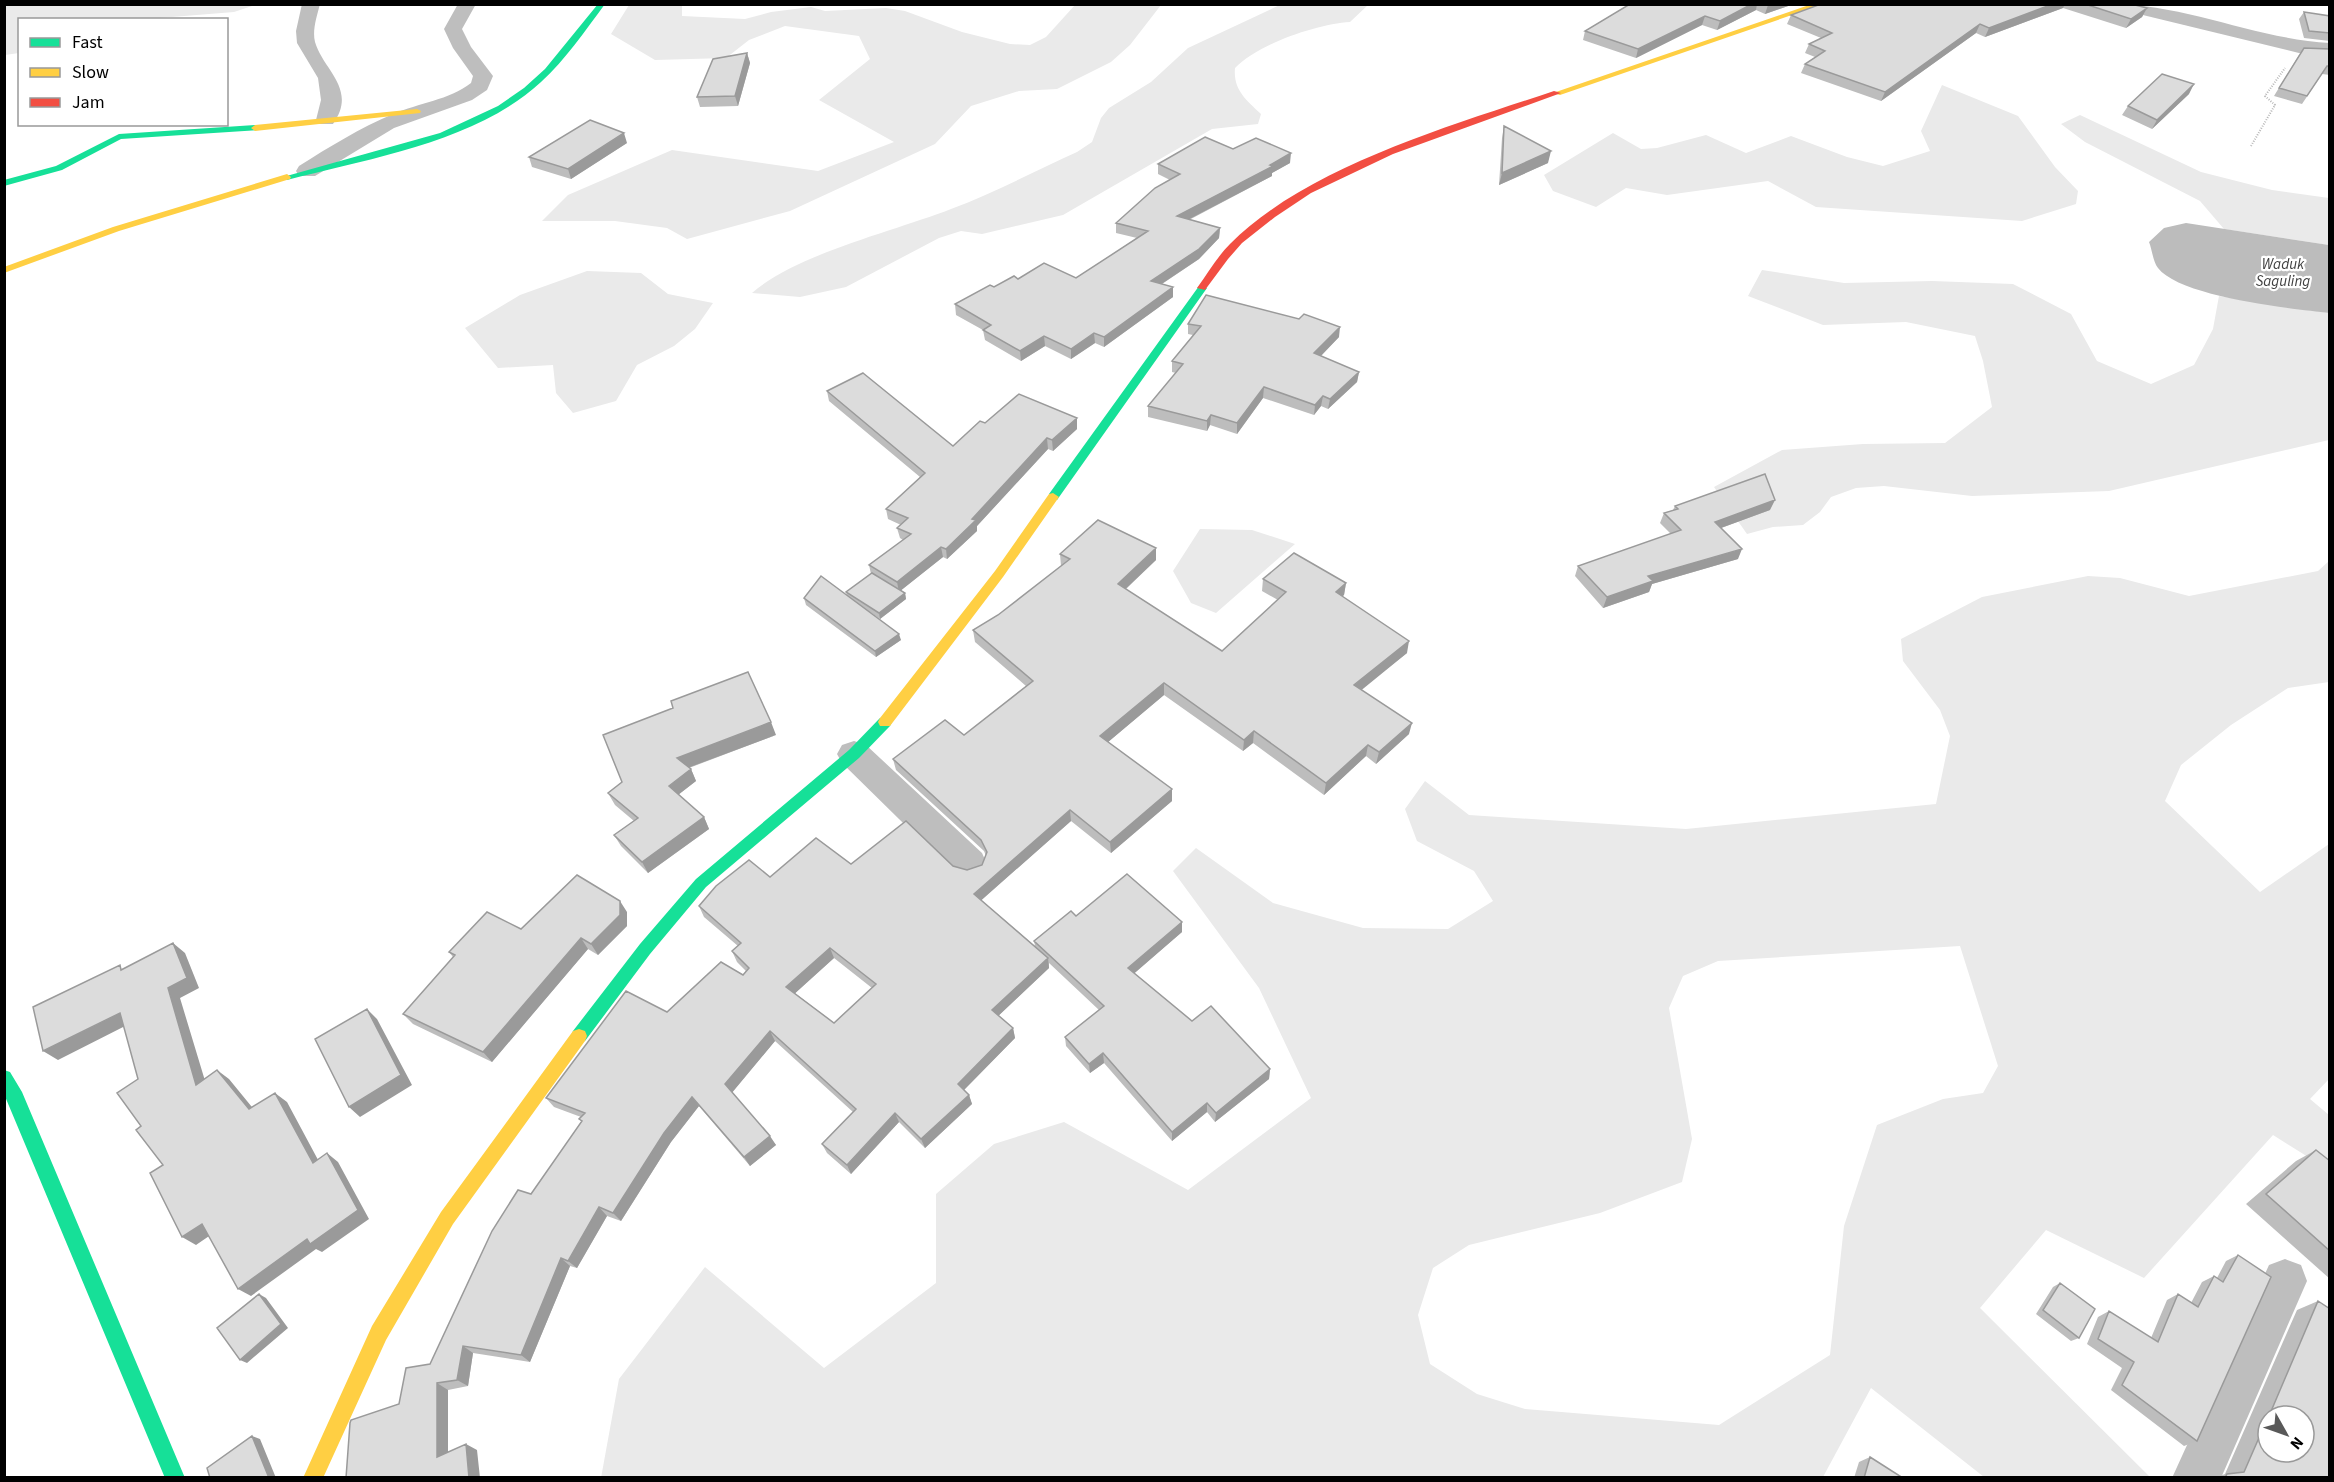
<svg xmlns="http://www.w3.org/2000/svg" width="2334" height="1482" viewBox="0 0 2334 1482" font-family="'Source Sans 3',sans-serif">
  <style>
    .green { fill: #eaeaea; fill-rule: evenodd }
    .water { fill: #bcbcbc }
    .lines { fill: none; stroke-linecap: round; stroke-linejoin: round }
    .path { stroke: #b8b8b8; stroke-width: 2; stroke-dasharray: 1 1.5; stroke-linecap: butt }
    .street { fill: #bebebe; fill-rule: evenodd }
    .fast { fill: #16e098; fill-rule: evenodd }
    .slow { fill: #ffcf43; fill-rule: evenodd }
    .jam { fill: #f24e42; fill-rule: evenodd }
    .wall { fill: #bdbdbd; fill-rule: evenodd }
    .shaded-wall { fill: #9a9a9a }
    .building { fill: #dcdcdc; stroke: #9a9a9a; stroke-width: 1.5; fill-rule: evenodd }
    .labels { text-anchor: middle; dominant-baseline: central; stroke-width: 4.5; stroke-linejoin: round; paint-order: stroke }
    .far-water-label { font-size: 15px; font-style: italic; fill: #404040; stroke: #fff }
  </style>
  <rect width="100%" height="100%" fill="#fff"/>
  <path class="green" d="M1282,4L1368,5L1350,22C1317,24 1258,44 1235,68C1233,90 1246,100 1261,114L1258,124L1212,129L1063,215L982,234L961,231L939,238L846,287L800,297L752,293C796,254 895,231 951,209C994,193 1035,171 1077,152L1092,142L1101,118L1109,108L1151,82L1188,48Z
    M4,5L5,4L255,5L234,12L147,19L20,20L19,53L5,55Z
    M629,5H682V16L745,19L771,12L811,7L825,11L886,8L905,11L962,32L1010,44L1030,45L1046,37L1075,5H1161L1130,45L1111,62L1057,89L1019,91L971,106L935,144L790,211L687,239L667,228L615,221H542L568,195L672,150L818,171L894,142L819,100L870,59L859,36L785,26L749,40L726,58L655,60L611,34Z
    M1942,85L2018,116L2055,167L2078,191L2076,204L2022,221L1816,207L1768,181L1667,195L1626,188L1596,207L1553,191L1544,175L1613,133L1641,149L1657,148L1706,135L1746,153L1791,136L1847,157L1883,166L1930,151L1921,131Z
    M2080,115L2201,172L2272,190L2329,198V245L2224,229L2200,201L2085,142L2061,124Z
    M1762,270L1844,283L1932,281L2013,284L2071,314L2097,361L2151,384L2194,365L2213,329L2219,296L2329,313V440L2109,491L1972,496L1884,486L1856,488L1831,497L1820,512L1803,525L1773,527L1747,534L1714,487L1782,450L1863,444L1945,443L1992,407L1983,361L1975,336L1906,322L1823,325L1748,296Z
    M587,271L641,273L668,294L713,303L695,329L674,346L637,365L616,401L573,413L556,393L553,365L498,368L465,328L520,295Z
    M1200,529L1252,530L1295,544L1216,613L1191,603L1173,571Z
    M2329,561V682L2288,688L2231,725L2181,765L2165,801L2260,892L2329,844V1079L2310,1099L2329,1115V1170L2273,1135L2144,1278L2046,1230L1980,1308L2150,1477H1984L1871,1388L1823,1477L601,1478L619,1379L705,1267L824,1368L936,1283V1194L994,1144L1064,1122L1188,1190L1311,1098L1259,988L1173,871L1196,848L1273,903L1363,928L1448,929L1493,901L1474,871L1417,841L1405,809L1425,781L1469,815L1686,829L1936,804L1950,736L1940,710L1903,661L1901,639L1982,597L2088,576L2120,578L2189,596L2318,571ZM1960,946L1998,1066L1983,1093L1943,1099L1877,1125L1844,1226L1830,1355L1719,1425L1525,1409L1477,1394L1430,1364L1418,1315L1433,1268L1469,1245L1600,1213L1682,1182L1692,1139L1669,1008L1683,976L1718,961Z"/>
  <path class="water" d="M2186,223L2329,245V313C2293,309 2180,297 2158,268C2153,262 2152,249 2149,242L2164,228Z"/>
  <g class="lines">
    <path class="path" d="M2251,146L2275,105L2265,96L2285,68"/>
    <path class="street" d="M302,4H320C317,16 312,30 315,42C323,70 358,89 333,124H319L316,120L321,100L318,78L297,43L296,31Z
      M458,4H476L462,29L471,47L493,76L487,90L472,100L394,128L315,176H299L296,171L299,166C329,147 360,128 393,114C419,103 449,100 471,83L473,76L453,48L444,29Z
      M2111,4C2186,4 2255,39 2330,43V55L2299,53L2114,8Z
      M854,741L866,745L982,853L987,864L982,875L969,879L956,875L842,763L837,754L842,745Z
      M2285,1259L2301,1265L2307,1281L2221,1478H2172L2269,1265Z"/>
    <path class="fast" d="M598,4H605C585,31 566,59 541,82C476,142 370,158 287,180L283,177L440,133L498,106L524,88L545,69Z
      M255,125L258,126V130L121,139L62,170L4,186V180L56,166L119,134Z
      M1202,285L1207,288L1057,500H1049V494L1199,286Z
      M885,717L892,722L890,726L859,758L706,887L650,954L585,1041L579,1043L573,1041L571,1036L573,1031L640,944L696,879L849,750L880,718Z
      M4,1070L10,1072L22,1092L185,1478H165L4,1094Z"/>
    <path class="slow" d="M1812,4H1824L1560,95L1553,93Z
      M417,109L421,111L420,113L255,131L251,128L255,125Z
      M287,174L291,177L290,179L119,231L4,273V267L113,227Z
      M1053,493L1059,497L1003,577L890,726H880L878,722L880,718L995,571L1049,494Z
      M579,1029L585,1031L587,1036L585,1041L453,1224L386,1340L323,1478H303L372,1326L441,1212L573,1031Z"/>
    <path class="jam" d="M1554,91L1561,93L1393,154L1311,193L1275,217L1242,243L1228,259L1205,290L1197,288C1208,273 1217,257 1230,244C1306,167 1453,125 1554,91Z"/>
  </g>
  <path class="wall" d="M1630,4H1794L1765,14L1756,10L1717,30L1702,25L1636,58L1583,40L1585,31Z
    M1821,4H2131L2147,8L2142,17L2126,28L2063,8L1985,37L1976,33L1881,101L1801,73L1805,64L1815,57L1805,53L1809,44L1821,38L1787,24L1791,15Z
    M2138,4H2160L2158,6Z
    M2304,12L2330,16V41L2304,38L2299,19Z
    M2330,49V75L2322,74L2302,104L2274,96L2299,55Z
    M747,53L750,63L738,106L700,107L697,97Z
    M2189,94L2152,129L2122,115L2128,106Z
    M1504,126L1548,163L1499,185L1502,138Z
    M627,143L571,179L532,167L529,157Z
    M1233,149L1290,163L1272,173V176L1189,220L1220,228L1219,238L1199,259L1162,284L1173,287V297L1104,347L1095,343L1071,359L1045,346L1021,361L985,340L983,330L956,315L955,304L994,287L1018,279L1076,278L1137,238L1116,233V223L1170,180L1158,174V164Z
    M1188,324L1339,337L1321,356L1359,372L1357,382L1328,409L1321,406L1314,415L1263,398L1237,434L1210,425L1207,431L1148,417V406L1176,373L1172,372V361L1193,335L1188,334Z
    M827,391L953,446L985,423L1077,418V429L1053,451L1048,449L977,526V531L947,559L943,557L901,590L905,593L906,599L880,619L870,612L901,640L876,657L806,605L804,598L847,596L846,592L871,574L869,565L903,540L900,538L897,528L901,525L888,519L886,509L920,477L829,401Z
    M1675,506L1770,510L1721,528L1738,559L1652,584L1649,592L1603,608L1575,576L1578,566L1671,534L1660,523L1664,513L1673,510Z
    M1060,554L1156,560L1126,589L1222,651L1278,600L1262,591L1263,579L1346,583L1344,595L1342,596L1407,653L1361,689L1409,734L1376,764L1366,756L1324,795L1253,743L1243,751L1164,695L1108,742L1172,789V801L1111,853L1071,821L981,900L1035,946L1034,941L1076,916L1182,922V932L1134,973L1192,1021L1270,1069L1269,1079L1215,1122L1207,1112L1172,1141L1104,1063L1090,1073L1066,1046L1065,1037L1099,1010L1049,963V968L998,1016L1013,1028L1015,1038L964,1090L969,1095L972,1104L925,1148L899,1122L851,1174L827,1153L822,1144L853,1112L775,1041L732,1092L776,1145L750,1166L699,1106L671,1142L621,1221L607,1216L577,1268L570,1266L530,1362L473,1353L468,1386L448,1390V1452L477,1450L346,1478L399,1404L430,1364L531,1194L582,1122L579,1119L581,1117L554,1107L546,1098L667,1012L743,975L746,971L737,962L732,951L738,946L704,917L699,906L770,877L851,864L953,866L967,870L982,865L986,856L984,851L896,770L893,759L964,735L1026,686L975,642L973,630L998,615L1061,566ZM834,958L872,988L834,1023L795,993Z
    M776,735L689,768L691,769L696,781L678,795L704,817L709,829L648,873L621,846L614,835L634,821L615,805L608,793L622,782Z
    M627,912V926L598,955L588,949L492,1062L413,1024L403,1014L453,957L449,952Z
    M2316,1150L2330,1161V1279L2246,1204L2296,1161Z
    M2238,1255L2197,1441L2184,1446L2111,1390L2122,1368L2087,1344L2098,1317L2109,1311L2151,1338L2167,1300L2178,1294L2191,1303L2202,1282L2214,1276L2217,1278L2226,1261Z
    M2060,1283L2079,1338L2071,1341L2036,1314L2053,1287Z
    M2318,1301L2330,1478H2215L2225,1474L2297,1310ZM2268,1416H2304L2268,1452Z
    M1870,1457L1903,1478H1854L1859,1462Z"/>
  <path class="shaded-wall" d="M1752,4H1757L1756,10L1717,30L1720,21Z
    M1770,4H1794L1765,14L1768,5Z
    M2053,4H2065L2063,8L1985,37L1989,28Z
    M2147,8L2142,17L2126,28L2131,19Z
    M1705,16L1702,25L1636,58L1638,49Z
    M1980,24L1976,33L1881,101L1885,92Z
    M747,53L750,63L738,106L735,96Z
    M2194,84L2189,94L2152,129L2157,120Z
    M624,133L627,143L571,179L568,169Z
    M1551,151L1548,163L1499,185L1502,173Z
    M1291,153L1290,163L1272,173V176L1176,226L1177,216Z
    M1220,228L1219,238L1199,259L1151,291V281Z
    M1173,287V297L1104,347V337Z
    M1340,327L1339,337L1313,364L1314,353Z
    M1094,333L1095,343L1071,359V349Z
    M1044,336L1045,346L1021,361L1020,351Z
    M1359,372L1357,382L1328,409L1330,399Z
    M1264,387L1263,398L1237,434V423Z
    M1323,396L1321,406L1314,415L1315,405Z
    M1211,415L1210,425L1207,431V421Z
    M1077,418V429L1053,451L1052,440Z
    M1047,438L1048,449L977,526V531L947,559L946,549L972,519Z
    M1775,500L1770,510L1710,532L1715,522Z
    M941,547L943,557L899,592L897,582Z
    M1156,548V560L1118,596V584Z
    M1742,549L1738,559L1652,584L1649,592L1603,608L1607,597L1648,576Z
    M1346,583L1344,595L1334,604L1336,592Z
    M905,593L906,599L880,619L879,613Z
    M899,634L901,640L876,657L875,651Z
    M1409,641L1407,653L1353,697L1354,685Z
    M1164,683V695L1101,748L1100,736Z
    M771,722L776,735L682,770L677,758Z
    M1412,723L1409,734L1376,764L1379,752Z
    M1254,731L1253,743L1243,751L1244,740Z
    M1368,745L1366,756L1324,795L1326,783Z
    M691,769L696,781L674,798L669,786Z
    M1172,789V801L1111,853L1110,842Z
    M1070,810L1071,821L976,905L974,894Z
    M704,817L709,829L648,873L642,862Z
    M620,901L627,912V926L598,955L591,944Z
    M1182,922V932L1129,978L1128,968Z
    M581,938L588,949L492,1062L483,1052Z
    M173,943L185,953L199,988L180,998L209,1094L196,1085L168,988Z
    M830,948L834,958L791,997L786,987Z
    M1048,958L1049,968L994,1020L992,1010Z
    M367,1009L377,1019L412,1085L360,1117L349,1107Z
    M120,1013L133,1022L58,1060L43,1051Z
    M1013,1028L1015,1038L961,1093L958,1084Z
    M770,1031L775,1041L731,1094L725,1084Z
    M1103,1053L1104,1063L1090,1073L1089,1064Z
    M1270,1069L1269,1079L1215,1122L1216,1113Z
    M217,1070L229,1079L261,1118L249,1109Z
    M275,1093L287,1102L324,1171L313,1163Z
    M969,1095L972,1104L925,1148L921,1139Z
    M692,1097L699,1106L671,1142L621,1221L613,1213L664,1133Z
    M1207,1103V1112L1172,1141V1132Z
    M895,1113L899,1122L851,1174L847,1165Z
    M770,1136L776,1145L750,1166L744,1157Z
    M327,1153L338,1162L369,1219L322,1252L316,1249L251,1296L238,1289Z
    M599,1207L607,1216L577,1268L568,1261Z
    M202,1224L215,1232L196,1245L182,1237Z
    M561,1258L570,1266L530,1362L521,1355Z
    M259,1294L266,1298L288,1328L247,1363L240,1360Z
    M463,1346L473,1353L468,1386L457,1380Z
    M437,1383L448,1390V1463L437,1457Z
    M252,1436L260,1439L276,1478H269Z
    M466,1444L477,1450L480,1478H469Z"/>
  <path class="building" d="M1630,4H1752L1720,21L1705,16L1638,49L1585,31Z
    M1821,4H2053L1989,28L1980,24L1885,92L1805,64L1825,51L1809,44L1832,33L1791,15Z
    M2085,4H2131L2147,8L2131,19Z
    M2304,12L2330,16V33L2309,31Z
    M2304,48L2330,49V66H2327L2307,96L2279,88Z
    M747,53L735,96L697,97L713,59Z
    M2162,74L2194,84L2157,120L2128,106Z
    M590,120L624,133L568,169L529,157Z
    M1504,126L1551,151L1502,173Z
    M1205,137L1233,149L1256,138L1291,153L1270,165L1273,166L1177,216L1220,228L1199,249L1151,281L1173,287L1104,337L1094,333L1071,349L1044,336L1020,351L983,330L991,325L955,304L990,285L994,287L1014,276L1018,279L1044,263L1076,278L1148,231L1116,223L1155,188L1180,174L1158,164Z
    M1206,295L1299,319L1304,314L1340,327L1314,353L1359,372L1330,399L1323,396L1315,405L1264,387L1237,423L1211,415L1207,421L1148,406L1183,364L1172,361L1201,326L1188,324Z
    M863,373L953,446L980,421L985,423L1019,394L1077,418L1052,440L1047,438L972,519L976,520L946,549L941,547L897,582L869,565L911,534L897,528L908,518L886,509L925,473L827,391Z
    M1765,474L1775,500L1715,522L1742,549L1648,576L1653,581L1607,597L1578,566L1681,530L1664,513L1678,509L1675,506Z
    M1098,520L1156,548L1118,584L1222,651L1286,592L1263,579L1294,553L1346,583L1336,592L1409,641L1354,685L1412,723L1379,752L1368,745L1326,783L1254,731L1244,740L1164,683L1100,736L1172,789L1110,842L1070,810L974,894L1048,958L992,1010L1013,1028L958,1084L969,1095L921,1139L895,1113L847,1165L822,1144L856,1109L770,1031L725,1084L770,1136L744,1157L692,1097L664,1133L613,1213L599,1207L568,1261L561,1258L521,1355L463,1346L457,1380L437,1383V1457L466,1444L469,1478H346L350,1423L351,1420L399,1404L406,1368L430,1364L492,1231L518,1190L531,1194L582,1121L579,1119L585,1113L546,1098L626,991L667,1012L721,962L743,975L749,968L732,951L741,943L699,906L716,886L749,860L770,877L816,838L851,864L906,821L953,866L967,870L982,865L987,852L981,840L893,759L945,720L964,735L1033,681L973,630L998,615L1070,559L1060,554ZM830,948L876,984L834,1023L786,987Z
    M872,573L905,593L879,613L846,592Z
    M821,576L899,634L875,651L804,598Z
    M748,672L771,722L677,758L691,769L669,786L704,817L642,862L614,835L638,818L608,793L622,782L603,735L673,708L671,701Z
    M1127,874L1182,922L1128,968L1192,1021L1211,1006L1270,1069L1216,1113L1207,1103L1172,1132L1103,1053L1089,1064L1065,1037L1104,1006L1034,941L1071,911L1076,916Z
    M577,875L620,901V915L591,944L581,938L483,1052L403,1014L455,955L449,952L487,912L521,929Z
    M173,943L187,978L168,988L196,1085L217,1070L249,1109L275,1093L313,1163L327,1153L358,1210L310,1244L307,1239L238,1289L202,1224L182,1237L150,1173L163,1165L136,1130L141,1126L117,1093L138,1079L120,1013L43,1051L33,1007L120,965L121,970Z
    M367,1009L401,1075L349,1107L315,1039Z
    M2316,1150L2330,1161V1251L2266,1194Z
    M2238,1255L2271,1277L2197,1441L2122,1385L2134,1362L2098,1339L2109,1311L2158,1342L2178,1294L2198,1307L2214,1276L2223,1282Z
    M2060,1283L2095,1309L2079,1338L2043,1310Z
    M259,1294L281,1324L240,1360L217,1328Z
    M2318,1301L2330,1309V1478H2225L2227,1474L2244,1472L2268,1417V1452H2304V1416H2269Z
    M252,1436L269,1478H210L207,1468Z
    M1870,1457L1903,1478H1864Z"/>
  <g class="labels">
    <g class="far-water-label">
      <text x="2283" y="264">Waduk<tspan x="2283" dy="17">Saguling</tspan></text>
    </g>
  </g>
  <rect width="2334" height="1482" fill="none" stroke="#000000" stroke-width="12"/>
  <rect x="18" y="18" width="210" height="108" fill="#ffffff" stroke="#999999" stroke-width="1.5"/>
  <rect x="30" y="38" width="30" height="9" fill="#16e098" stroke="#999999" stroke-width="1.5"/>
  <text x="72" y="48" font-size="18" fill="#000000">Fast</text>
  <rect x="30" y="68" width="30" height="9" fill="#ffcf43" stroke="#999999" stroke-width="1.5"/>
  <text x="72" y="78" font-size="18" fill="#000000">Slow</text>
  <rect x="30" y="98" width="30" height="9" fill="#f24e42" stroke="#999999" stroke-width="1.5"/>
  <text x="72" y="108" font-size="18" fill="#000000">Jam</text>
  <g transform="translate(2286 1434) rotate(130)"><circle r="28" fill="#ffffff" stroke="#999999" stroke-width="1.5"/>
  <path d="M0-4.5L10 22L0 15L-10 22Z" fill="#595959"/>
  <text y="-9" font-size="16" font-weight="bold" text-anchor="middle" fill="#000000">N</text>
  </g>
</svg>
